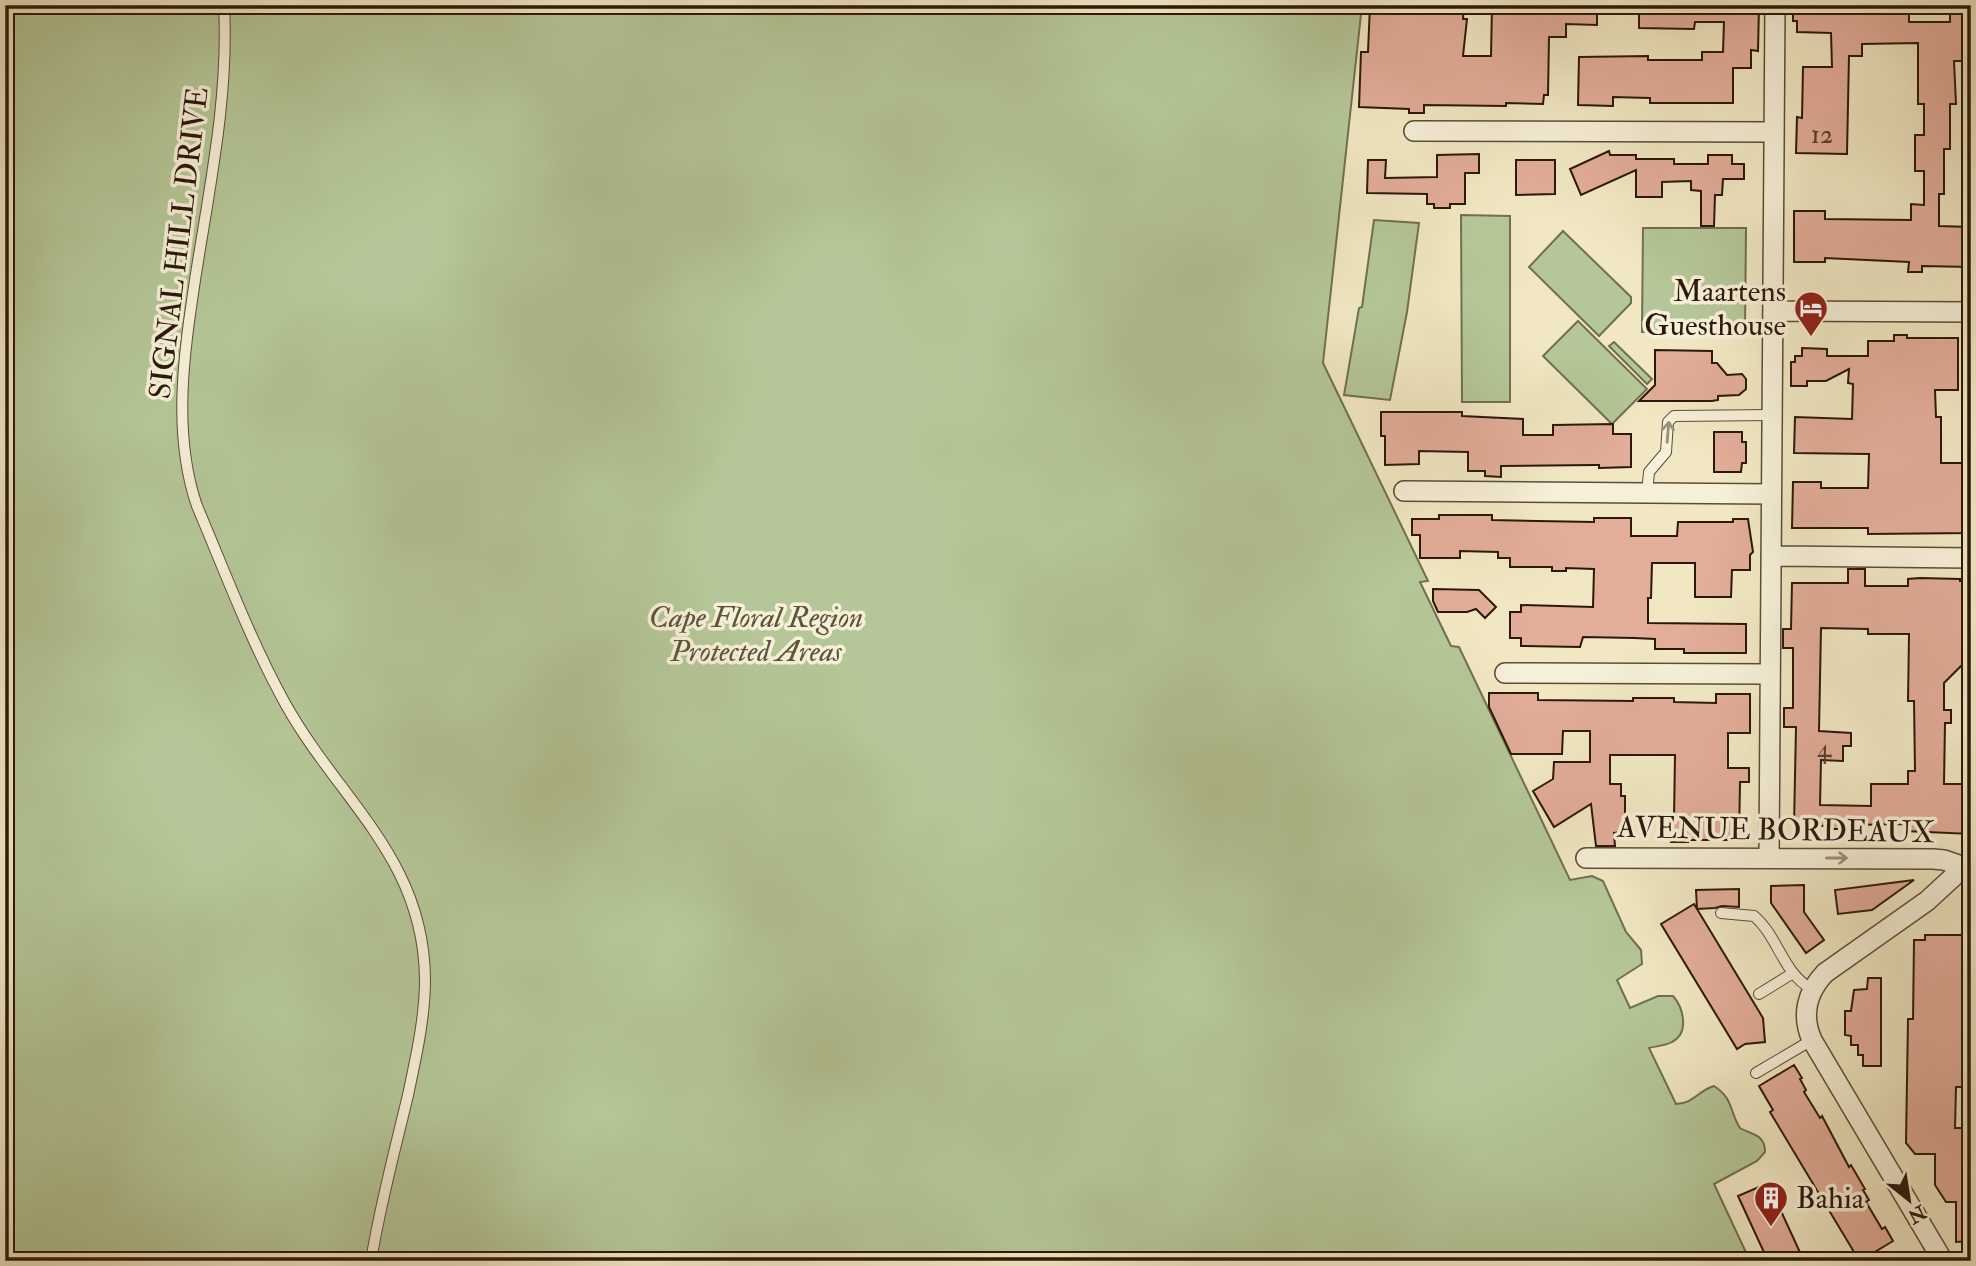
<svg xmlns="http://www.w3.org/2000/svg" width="1976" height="1266" viewBox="0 0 1976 1266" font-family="'IM FELL Double Pica',serif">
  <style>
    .green { fill: #b5c798; stroke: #707051; stroke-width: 2 }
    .building { fill: #e2ad99; stroke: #2c180a; stroke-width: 2; fill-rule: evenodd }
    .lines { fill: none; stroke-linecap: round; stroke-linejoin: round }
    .service-casing { stroke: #5d4c38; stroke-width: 12 }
    .minor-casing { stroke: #5d4c38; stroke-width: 22 }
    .service { stroke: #f6f0d8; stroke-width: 10 }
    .minor { stroke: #f6f0d8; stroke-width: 19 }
    .oneway { stroke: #9b8f7b }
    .labels { text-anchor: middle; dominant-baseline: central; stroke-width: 7; stroke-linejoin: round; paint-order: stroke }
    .number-label { font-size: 26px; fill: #5a3d2e }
    .street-label { font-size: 30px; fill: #2c180a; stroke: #f6f0d8 }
    .poi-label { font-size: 30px; fill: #2c180a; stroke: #f6f0d8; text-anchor: end }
    .park-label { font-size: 30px; font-style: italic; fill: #5c553c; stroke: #f6f0d8 }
  </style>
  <rect width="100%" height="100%" fill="#f1e8c3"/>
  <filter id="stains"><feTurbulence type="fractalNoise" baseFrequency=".00286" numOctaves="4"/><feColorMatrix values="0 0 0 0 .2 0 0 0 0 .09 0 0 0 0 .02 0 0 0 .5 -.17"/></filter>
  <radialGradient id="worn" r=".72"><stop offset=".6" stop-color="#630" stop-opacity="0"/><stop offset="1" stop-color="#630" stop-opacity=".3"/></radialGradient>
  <path class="green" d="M5,5H1362L1323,363L1428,581L1420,582L1451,646L1459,647L1570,880L1592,876L1603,881L1626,932L1641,950L1642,964L1617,980L1630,1008L1658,996H1673C1683,1007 1690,1033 1672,1042C1665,1046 1656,1046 1649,1048L1676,1104C1693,1104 1699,1090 1714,1086C1734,1099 1729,1111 1740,1128C1752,1135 1765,1134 1765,1152L1757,1161L1714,1184L1750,1261H5Z
    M1461,215L1510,216V402H1462Z
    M1374,220L1419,223L1407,312L1390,400L1344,395L1359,308L1362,307Z
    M1643,228H1746L1745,332H1642Z
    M1563,231L1631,297V303L1599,336L1529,267Z
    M1578,321L1647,389L1612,424L1543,356Z
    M1614,342L1652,379L1647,384L1609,346Z"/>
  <path class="building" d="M1370,5H1464L1463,19H1467L1463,56H1491L1492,5H1597V25L1566,24V37H1549L1548,95H1544L1543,104L1506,103V106L1424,105V113H1409V109L1359,107L1361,52H1368Z
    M1639,5H1759L1758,51L1751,50V68H1733V103H1650V98L1613,97V106L1578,105L1579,57L1648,56V60H1702V52H1723L1724,22H1695L1694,29L1639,28Z
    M1793,5H1862V10L1909,9V22H1950V5H1971V61H1954L1956,104H1950V149H1944V194H1939V226L1971,227V267L1922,266V272H1908L1909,262L1825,258V262H1794V211H1825V219L1911,220V204L1924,205V171H1915V135H1924V104H1918V43L1862,44V56H1849L1847,154L1796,153L1797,117L1802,118L1803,67H1832L1831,33L1797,32V21H1793Z
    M1609,151L1610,155H1636V159H1674V164H1708V155H1732V164H1744V179H1723L1722,195H1715L1714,226H1701V191L1691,190V181L1662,182V197H1636V170L1581,195L1570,169Z
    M1479,154V173H1465V204H1450V208H1434V204H1427V194L1367,193L1368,160H1386L1385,178L1437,177V155Z
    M1516,160H1555V194L1516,195Z
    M1894,335H1907V338H1958V390H1935L1936,417H1941V463H1971V533L1868,534V528H1792L1793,482H1821V488H1868L1869,454L1794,453L1795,417L1852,419L1853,384L1848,383L1849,369L1826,381H1807V386H1791V362H1795V356H1802V348L1827,349V356H1868V341H1894Z
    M1655,350L1712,351V363H1717L1727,375L1742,374L1746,379V389L1739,395L1718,396V400L1712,401H1639L1655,385Z
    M1381,412H1462V416L1523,419V435H1553V425L1613,424V434H1631V467L1599,468V465H1595L1501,466V477L1485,476V471H1468V452L1419,451V464L1385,465V436H1381Z
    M1714,432H1742V442H1746V463H1742L1741,472H1714Z
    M1439,515H1492V520L1537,521L1594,522V518H1631V536H1677L1678,522H1733V519H1748L1753,552L1750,555V570H1732L1731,597H1695V563H1652L1651,598H1648V623L1746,624V653H1684V649H1655V639L1634,638L1583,637L1580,647L1521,646V638H1510V612H1521V605L1593,607L1594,569L1566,568V571H1552V567H1510V558H1498V552L1460,551V558H1420V535H1412V519H1439Z
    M1848,569H1865V586H1908V579L1920,578L1960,579V581H1971V615H1963L1964,663L1944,683V710H1951V723H1945L1944,784H1971V834L1905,831V824L1852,825V829H1829V826L1794,825L1796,727H1784V708H1793V648H1783V629H1791L1792,583H1848ZM1821,628L1868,629V634H1909L1908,701H1914L1915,771H1908V784H1871V806L1820,805L1821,760L1843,761V746H1851V733L1819,731Z
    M1433,589L1479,590L1496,607L1485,618L1476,609L1467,612H1438L1433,601Z
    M1489,693H1538V700L1633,701V698H1674V702L1716,703V694H1750V733H1728V768H1749V782H1740L1739,840H1688V842H1671L1672,819H1674L1675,755H1610V784H1621V796H1625V832L1614,833L1615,846H1596L1591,804L1554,827L1533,791L1553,779L1554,762H1590V731H1563L1562,754H1511L1489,707Z
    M1914,880L1872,910L1838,914L1835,890Z
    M1804,885V912L1824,940L1806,953L1771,903V886Z
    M1739,889V907L1722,906L1715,908L1697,909L1696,890Z
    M1694,904L1763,1018L1765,1042L1745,1044L1737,1049L1661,924Z
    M1925,935H1970L1968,1087H1956L1955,1128H1964L1963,1202H1971V1241L1956,1242V1202H1946L1935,1185V1154H1915L1906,1143L1908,1019H1913L1914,940H1925Z
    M1868,978H1881V1066H1863V1055H1858V1045H1851V1036L1845,1035V1011H1851L1854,990L1867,989Z
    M1794,1065L1802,1078L1800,1079L1806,1090L1804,1092L1820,1118L1822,1116L1849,1167L1851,1165L1865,1189L1863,1190L1869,1200L1866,1202L1882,1229L1885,1227L1893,1241L1868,1256L1866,1252L1857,1257L1770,1112L1773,1110L1759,1086Z
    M1768,1183L1804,1261H1768L1738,1196Z"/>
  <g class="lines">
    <g class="service-casing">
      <path id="service" d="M224,5C229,98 209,189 195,280C184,354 172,433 197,506C225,572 251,642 286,705C340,801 424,859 425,979C425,1018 416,1057 408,1095C395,1150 380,1205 371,1261
        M1647,493L1649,472L1666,452L1668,422L1674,416L1772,415
        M1721,913L1754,916C1778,936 1783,974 1812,989
        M1759,994L1793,973
        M1756,1073L1812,1040"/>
    </g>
    <g class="minor-casing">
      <path id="minor" d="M1414,131L1773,132
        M1773,311L1971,312
        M1404,491L1771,494
        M1771,556L1971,558
        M1505,673L1770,674
        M1586,858L1933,859L1944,860L1964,867
        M1769,858L1775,5
        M1943,1261L1812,1040C1801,1015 1807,992 1825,973L1927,901L1964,867L1971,865"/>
    </g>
    <use href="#service" class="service"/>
    <use href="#minor" class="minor"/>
  </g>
  <defs><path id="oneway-shaft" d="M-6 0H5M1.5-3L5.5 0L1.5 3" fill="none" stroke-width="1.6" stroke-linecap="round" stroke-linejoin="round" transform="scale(1.75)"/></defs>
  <g class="oneway">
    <use href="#oneway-shaft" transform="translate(1668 432) rotate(-85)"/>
    <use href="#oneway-shaft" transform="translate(1837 858)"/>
  </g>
  <defs>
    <g id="hotel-pin" transform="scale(1.75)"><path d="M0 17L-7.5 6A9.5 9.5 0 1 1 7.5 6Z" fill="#8f2418" stroke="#f6f0d8"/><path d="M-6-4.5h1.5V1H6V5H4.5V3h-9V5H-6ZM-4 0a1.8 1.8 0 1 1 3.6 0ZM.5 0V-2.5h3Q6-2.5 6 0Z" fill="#fff"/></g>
    <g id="building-pin" transform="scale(1.75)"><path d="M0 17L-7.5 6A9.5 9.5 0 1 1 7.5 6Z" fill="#8f2418" stroke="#f6f0d8"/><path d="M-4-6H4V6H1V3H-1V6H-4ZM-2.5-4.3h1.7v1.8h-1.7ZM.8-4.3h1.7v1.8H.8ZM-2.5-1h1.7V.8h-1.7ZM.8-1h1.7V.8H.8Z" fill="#fff"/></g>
  </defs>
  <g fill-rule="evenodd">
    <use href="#hotel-pin" x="1811" y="308"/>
    <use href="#building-pin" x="1771" y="1198"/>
  </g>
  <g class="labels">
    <g class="number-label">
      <text x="1822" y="135">12</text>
      <text x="1824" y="749">4</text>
    </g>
    <g class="street-label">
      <text transform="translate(179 243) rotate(-83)">SIGNAL HILL DRIVE</text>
      <text transform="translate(1776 830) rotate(1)">AVENUE BORDEAUX</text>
    </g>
    <g class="poi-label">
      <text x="1786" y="291">Maartens<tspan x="1786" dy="34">Guesthouse</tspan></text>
      <text x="1796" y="1198" text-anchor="start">Bahia</text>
    </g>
    <g class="park-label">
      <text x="756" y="617">Cape Floral Region<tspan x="756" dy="34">Protected Areas</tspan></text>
    </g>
  </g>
  <rect width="1976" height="1266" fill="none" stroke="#f1e8c3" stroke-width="28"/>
  <rect x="7" y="7" width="1962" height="1252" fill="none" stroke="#2c180a" stroke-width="3.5"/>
  <rect x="14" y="14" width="1948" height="1238" fill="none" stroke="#2c180a" stroke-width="2"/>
  <g transform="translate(1909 1200) rotate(150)" stroke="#f6f0d8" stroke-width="5" paint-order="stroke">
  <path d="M0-5L12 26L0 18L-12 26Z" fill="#2c180a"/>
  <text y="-10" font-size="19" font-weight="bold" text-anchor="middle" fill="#2c180a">N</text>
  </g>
  <rect width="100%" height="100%" filter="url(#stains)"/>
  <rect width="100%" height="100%" fill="url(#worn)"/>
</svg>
